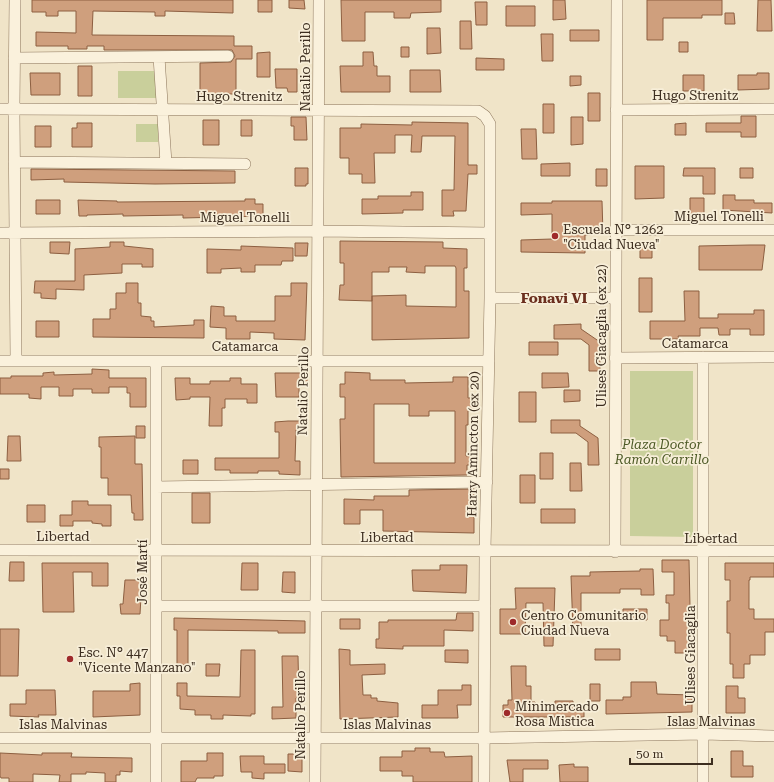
<svg xmlns="http://www.w3.org/2000/svg" width="774" height="782" viewBox="0 0 774 782" font-family="'Roboto Serif',serif">
  <style>
    .green { fill: #c9cf9b }
    .building { fill: #cf9f7d; stroke: #8d5f41; fill-rule: evenodd }
    .lines { fill: none; stroke-linecap: round; stroke-linejoin: round }
    .minor-casing { stroke: #8d765c; stroke-width: 12 }
    .minor { stroke: #faf1dc; stroke-width: 11 }
    .poi-dot { fill: #9e2a2b; stroke: #f7eed8; stroke-width: 1.5 }
    .labels { text-anchor: middle; dominant-baseline: central; stroke-width: 3.5; stroke-linejoin: round; paint-order: stroke }
    .street-label { font-size: 13px; fill: #3d2e20; stroke: #f7eed8 }
    .poi-label { font-size: 13px; fill: #3d2e20; stroke: #f7eed8; text-anchor: start }
    .park-label { font-size: 13px; font-style: italic; fill: #4d5a26; stroke: #f7eed8 }
    .neighbourhood-label { font-size: 14px; font-weight: bold; fill: #6b2e1e; stroke: #f7eed8 }
  </style>
  <rect width="100%" height="100%" fill="#f0e4c8"/>
  <path class="green" d="M118,71H158L159,98H118Z
    M136,124H158V142H136Z
    M630,371H693V537L630,536Z"/>
  <path class="building" d="M32,0H233V13L165,11V16H155V12L93,11L92,35L234,36V46H252V59H236V94H200V63L231,62L235,56L232,50H104V46H87V49H68V46H36V32L76,33V11H58V16H46V12H32Z
    M258,0H272V12H258Z
    M289,0H304L305,9L289,8Z
    M341,0H441V12L411,13L410,18H394V12H365V41H342Z
    M553,0H565L566,19L553,20Z
    M647,0H722V15H702V18H663V40H647Z
    M758,0H771L772,31H757Z
    M475,2H487V25H476Z
    M506,6H535V26H506Z
    M725,13H734L735,24H725Z
    M460,21H471L472,49H460Z
    M427,28H440L441,53L427,54Z
    M570,30H599V41H570Z
    M541,34H553V61H542Z
    M679,42H688V52H679Z
    M401,47H409V57H401Z
    M270,52V77H257V53Z
    M363,52H373L374,66H377V76H390V92H341L340,66H363Z
    M476,58L504,59V70H476Z
    M78,66H92V96H78Z
    M275,69H297V92H288L287,88H276Z
    M410,70H440L441,92H410Z
    M30,73H60V95H31Z
    M757,73H769V89L738,90V75H757Z
    M683,75H704V91H683Z
    M570,76H581V85L570,86Z
    M588,93H600V121H588Z
    M543,104H554V133H543Z
    M741,116H756V137H741V132H706V123H741Z
    M291,117H306L307,140H294V126H291Z
    M571,117H583V144L571,145Z
    M203,120H219V145H203Z
    M241,120H252V136H241Z
    M412,122L468,123V165H477V174H468L466,211H453L454,216H442V190H454L455,136H422L421,152H411L412,135H395V153H374L375,183H362V174H349V158H340V128H361V124L412,125Z
    M77,123H92V147H72V128H77Z
    M686,123V135H675V124Z
    M35,126H51V147H35Z
    M521,129H536L537,159H522Z
    M570,163V176H541V164Z
    M635,166H664V198L635,199Z
    M295,168H308V184H306V186H295Z
    M684,168H715V194H703V176H683Z
    M740,168H753V178H740Z
    M31,169L235,171V183L155,184L64,182V179L31,180Z
    M596,169H607V186H596Z
    M411,192H423V210H403V213L362,214V199H378V196H411Z
    M723,195H735V200H754V203H772V213L723,210Z
    M690,198H704V214H690Z
    M245,199H255V204H263V216L183,218V215L123,216V214L87,215V216H79L78,200L117,201V202L245,201Z
    M36,200H60V214H36Z
    M552,201H602L603,234L585,235V253L521,252V240L552,239V214L521,215V203H552Z
    M340,241L443,242V248L467,249V268H464V291H469V338L372,340V296L406,295V306L456,307V268L455,266H425V273L406,272L407,267H389V272H372V301L339,300L340,285H344V263H340Z
    M50,242H70L69,254L50,253Z
    M110,242H124V246L153,249V267H142V264H122V273L84,275V290L56,289V299L41,298V293H34L35,281H75V249L110,247Z
    M295,243H308L307,256H295Z
    M640,245H652V258H640Z
    M750,245H765L762,270H699V246Z
    M241,246L293,248V261H282L281,265H255V272H241V268L221,269V273H207V249L241,250Z
    M639,278H652V312H639Z
    M126,283H138V303H141V316L151,317V321H154V327L194,325V320H204V338L93,337V319H110V309H116V293H126Z
    M291,283H307L305,340L274,339V333L250,332V339H226V328L210,327L211,306L224,307V316H236V321H275V296H291Z
    M684,291H699V318H718V314H754V310H764V335H750V329H730V335H719L718,328H700V336H678L679,339H650V321H685Z
    M36,321H59V337H36Z
    M581,324V329L600,342V371H589V345L581,339H554V325Z
    M529,342H558V355H529Z
    M92,369L109,370V378H146V407H130V393H127V387H109V393H92V389H73V396H59V387H41V399L29,398V394H0V378H11V376H43V373L54,372V375L92,374Z
    M345,372L370,373V380H405V383L453,382V377H468V398H474V411H468V425H466V456H474V465H467V475L341,477L340,419H345V397H340V384H345ZM374,404H409V416H429V411H455V463H374Z
    M275,373H307V385H299V397H276Z
    M542,373H568L569,387L542,388Z
    M175,378H190V384H210V381H230V378H241V384H257V403H247V399H225V408H222V426H209L210,397H190V399L176,400Z
    M564,390H580V401L564,402Z
    M519,392H536V422H519Z
    M551,420H580V426L598,438L599,465H588V442L576,433H551Z
    M288,421H306V430H296L295,461H300V475L279,474V471H258V473H230V470H215V458H279V432H275V422Z
    M136,426H145V438H136Z
    M8,436H20L21,461H7Z
    M135,436V464H142L143,520H134V513H132L131,495H108V478H101V447H99V437Z
    M540,453H553V479H540Z
    M183,460H198V474H183Z
    M570,463H581L582,491H570Z
    M0,469H9V479H0Z
    M520,475H535V503H520Z
    M474,489V533L383,531V510H360V524H344V499L374,500V496H409V490Z
    M192,493H210V523H192Z
    M72,501H88V505H111V526H102V524L92,523V521H73V526H60V515H72Z
    M27,505H45V522H27Z
    M541,509H575V523H541Z
    M662,560H689L691,653H675V641H667V636H660V620H669V603H666V595H674V572H662Z
    M10,562H24V581H9Z
    M42,563H108V586H92V572H73L74,612H43Z
    M242,563H258V590H241Z
    M725,563H774V577H750V580H749V609H754V619H774V632H765V655H750V664H744V678H733V664H730V633H727V601H730V580H725Z
    M440,565H467L466,593L413,591L412,570H440Z
    M640,569H653L654,595H641V589H620V593H581V631H573L571,576H590V572L640,571Z
    M283,572H295V593L282,592Z
    M125,580H142L140,614H121L120,604H123Z
    M515,588H555L553,646H544L543,603H526L525,634H500V609H516Z
    M623,609H647V620H623Z
    M457,613H473V631L444,630V646H403V649L376,648V639H379V622H388V620H456Z
    M174,618L305,621V633H278V631L188,630V665H177V630H174Z
    M340,619H360V629H340Z
    M0,629H19L18,676H0Z
    M339,649L350,650V665L385,664V674L362,675L363,695H371V698H377V701L398,703V717L340,719Z
    M595,649H620V660H595Z
    M241,650H255V714H251V716L223,715V719H211V715H195V710L180,709V696H177V683H187V696L240,697Z
    M445,650H468V663L445,662Z
    M282,656H298L299,698H296V718L272,719V707H283Z
    M206,664H220L219,676H206Z
    M511,666H526V686H531V702H535L536,705H555V701H573V708H584V717H503V705H508V700H512Z
    M631,682H656L657,694L692,695V712L606,714V700H623V697H631Z
    M140,683V715L93,717V691H130V684Z
    M590,684H600V701H590Z
    M462,685H471V705H457L458,718H422V705H438V690H462Z
    M726,686H738V698H745V713H726Z
    M26,690H55L56,715H38L39,717L10,716V704H26Z
    M415,748H430V752H444L445,757L472,756V782H413V776H402V771H380V757H402V751H415Z
    M731,751H743V766H753V777H731Z
    M0,753L42,755V753H72L71,757L132,758V772L120,771V775H116V782H105V773L86,772V774H71V782H59L60,775L33,774V782H9V778H1L0,776Z
    M207,753H223V776H214V778H197L195,782H181V761H207Z
    M288,754H302V772L288,771Z
    M240,756H264V764H285V773H264V779L252,778V772H241Z
    M507,760H548V769H523V782H510Z
    M574,764V767H588V782H560L559,765Z"/>
  <g class="lines">
    <g class="minor-casing">
      <path id="minor" d="M15,0L14,109L16,360
        M159,57L166,163
        M14,58L228,56
        M0,109L478,111L485,116L490,124V298L485,551L484,782
        M616,110L774,109
        M14,162L245,164
        M616,230H774
        M0,233L318,231L490,233
        M490,298H616
        M615,358L774,357
        M0,361H489
        M156,361V782
        M156,487L487,482
        M0,550L774,551
        M615,552L617,0
        M156,606H485
        M0,738H485L704,734L774,736
        M315,782L319,0
        M703,782V357"/>
    </g>
    <use href="#minor" class="minor"/>
  </g>
  <g class="poi-dot">
    <circle cx="555" cy="236" r="4"/>
    <circle cx="513" cy="622" r="4"/>
    <circle cx="70" cy="659" r="4"/>
    <circle cx="507" cy="713" r="4"/>
  </g>
  <g class="labels">
    <g class="street-label">
      <text transform="translate(305 67) rotate(-90)">Natalio Perillo</text>
      <text x="695" y="95">Hugo Strenitz</text>
      <text x="239" y="96">Hugo Strenitz</text>
      <text x="719" y="216">Miguel Tonelli</text>
      <text x="245" y="217">Miguel Tonelli</text>
      <text transform="translate(601 336) rotate(-90)">Ulises Giacaglia (ex 22)</text>
      <text x="695" y="343">Catamarca</text>
      <text x="245" y="346">Catamarca</text>
      <text transform="translate(303 391) rotate(-89)">Natalio Perillo</text>
      <text transform="translate(473 444) rotate(-89)">Harry Amincton (ex 20)</text>
      <text x="63" y="536">Libertad</text>
      <text x="387" y="537">Libertad</text>
      <text x="711" y="538">Libertad</text>
      <text transform="translate(142 572) rotate(-90)">José Martí</text>
      <text transform="translate(690 655) rotate(-90)">Ulises Giacaglia</text>
      <text transform="translate(300 715) rotate(-90)">Natalio Perillo</text>
      <text x="711" y="721">Islas Malvinas</text>
      <text x="63" y="724">Islas Malvinas</text>
      <text x="387" y="724">Islas Malvinas</text>
    </g>
    <g class="poi-label">
      <text x="563" y="229">Escuela N° 1262<tspan x="563" dy="15">"Ciudad Nueva"</tspan></text>
      <text x="521" y="615">Centro Comunitario<tspan x="521" dy="15">Ciudad Nueva</tspan></text>
      <text x="78" y="652">Esc. N° 447<tspan x="78" dy="15">"Vicente Manzano"</tspan></text>
      <text x="515" y="706">Minimercado<tspan x="515" dy="15">Rosa Mistica</tspan></text>
    </g>
    <g class="park-label">
      <text x="662" y="444">Plaza Doctor<tspan x="662" dy="15">Ramón Carrillo</tspan></text>
    </g>
    <g class="neighbourhood-label">
      <text x="554" y="298">Fonavi VI</text>
    </g>
  </g>
  <path d="M630 758v6h82v-6" fill="none" stroke="#3d2e20" stroke-width="2"/>
  <text x="636" y="758" font-size="12" fill="#3d2e20" stroke="#f7eed8" stroke-width="3" paint-order="stroke">50 m</text>
</svg>
